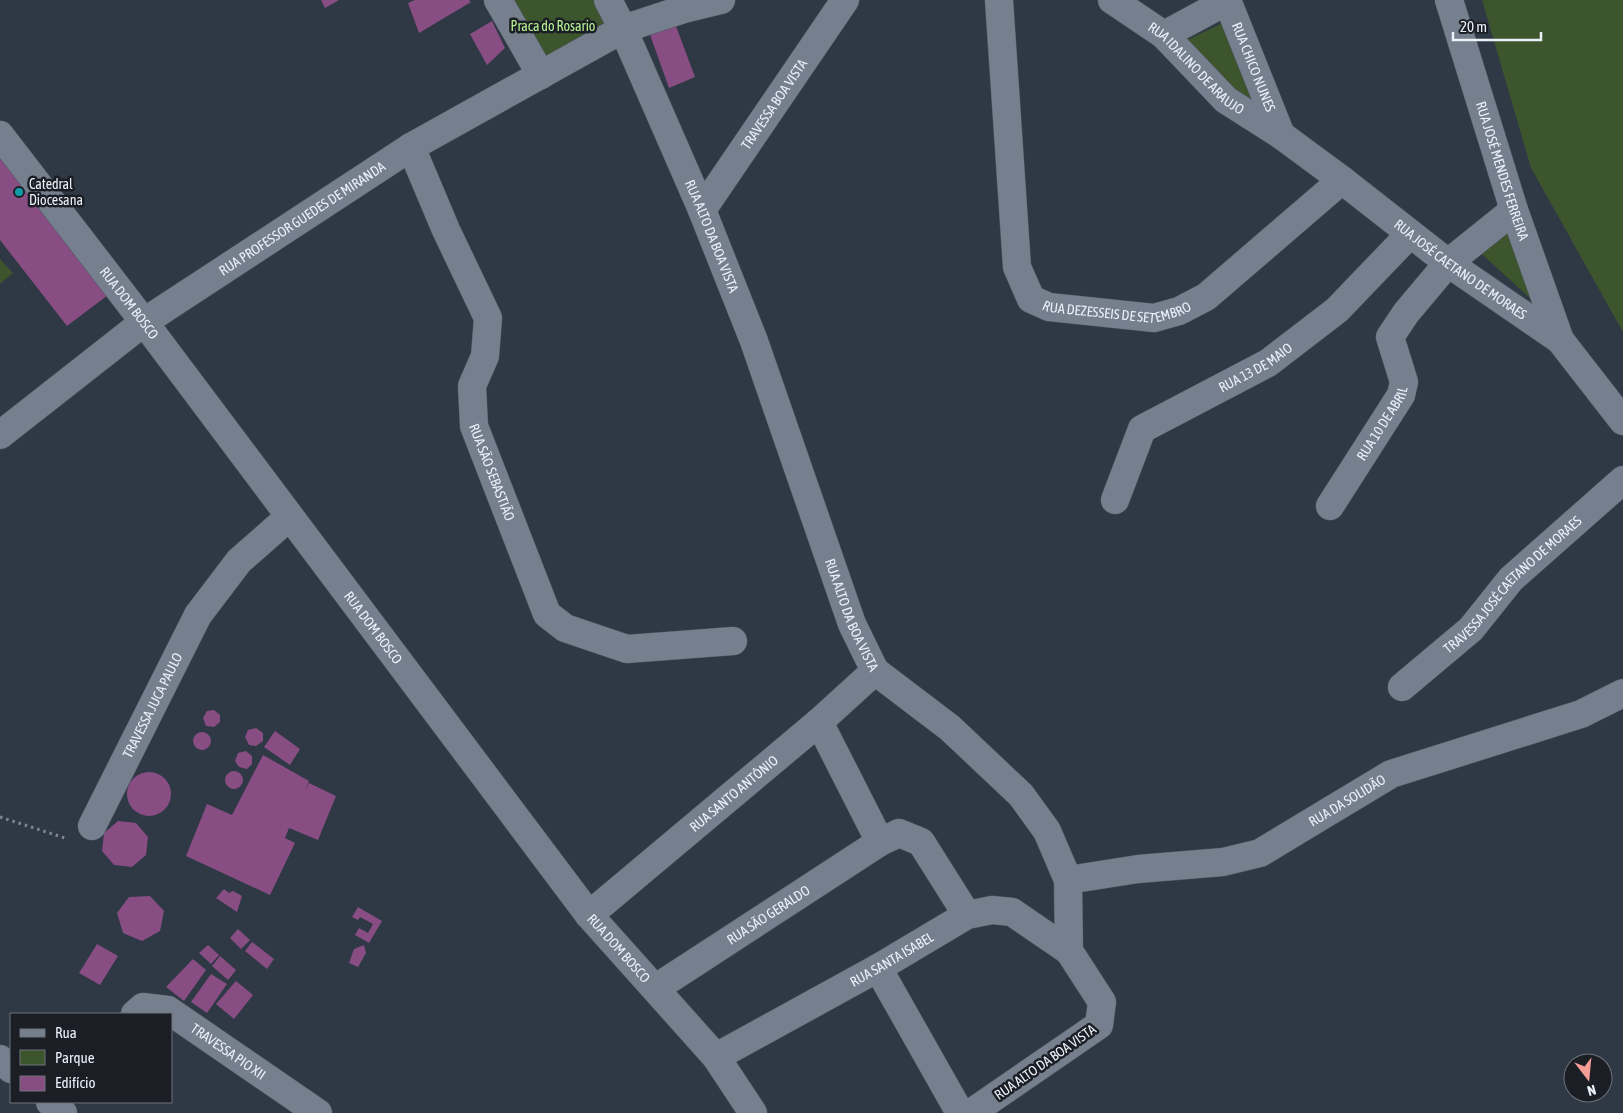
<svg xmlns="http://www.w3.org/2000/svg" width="1623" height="1113" viewBox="0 0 1623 1113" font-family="'Asap Condensed',sans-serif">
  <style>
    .green { fill: #3c552d }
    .building { fill: #884e83 }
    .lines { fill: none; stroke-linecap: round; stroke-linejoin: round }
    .minor-casing { stroke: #4e5661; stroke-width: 29 }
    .path { stroke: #7f8792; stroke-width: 3; stroke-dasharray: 2.5 4; stroke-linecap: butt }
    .minor { stroke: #757f8e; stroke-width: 28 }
    .culture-dot { fill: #0f9aa8; stroke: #1b1f25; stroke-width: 2 }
    .labels { text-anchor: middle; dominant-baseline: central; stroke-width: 5; stroke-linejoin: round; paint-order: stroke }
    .park-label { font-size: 14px; fill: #b5f193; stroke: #1b1f25 }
    .street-label { font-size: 14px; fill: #ebf1f9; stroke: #1b1f25 }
    .poi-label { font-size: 14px; fill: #ebf1f9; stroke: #1b1f25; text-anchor: start }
  </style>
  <rect width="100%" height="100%" fill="#2f3845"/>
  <path class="green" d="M508,0H601L614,23L543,62Z
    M1482,0H1623V332L1531,168Z
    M1225,22L1256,102H1235L1183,42Z
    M1511,220L1533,301L1473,246Z
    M0,259L13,273L0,284Z"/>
  <path class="building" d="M321,0H339L325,8Z
    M415,0H469L471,2L419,33L408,3Z
    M492,21L505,48L487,65L470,34Z
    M674,21L695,77L669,88L648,29Z
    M0,145L116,289L67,326L0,240Z
    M214,710L220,715V722L214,727L206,726L203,718L207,711Z
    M256,728L263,733V741L256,746L249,745L245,737L248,730Z
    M275,731L300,749L290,765L264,747Z
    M193 741a9 9 0 1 1 18 0a9 9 0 1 1-18 0Z
    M246,751L252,756V764L247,769L239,767L235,761L238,753Z
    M263,755L309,781L305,791L309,783L336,796L318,840L289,828L285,838L295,843L270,895L186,856L207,804L232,815Z
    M225 780a9 9 0 1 1 18 0a9 9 0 1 1-18 0Z
    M127 794a22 22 0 1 1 44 0a22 22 0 1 1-44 0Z
    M118,821L136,823L148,837L146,855L132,867L114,865L102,851L104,833Z
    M224,889L229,893L233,891L242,896L237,912L216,898Z
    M150,896L164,911L160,931L142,941L123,933L117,913L129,897Z
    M358,907L382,921L369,943L355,935L359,928L368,933L373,924L360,917L358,920L352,917Z
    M238,929L250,940L241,949L230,938Z
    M252,942L274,959L267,969L245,951Z
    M97,944L118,956L100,985L79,973Z
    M208,945L219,955L211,964L199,953Z
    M364,945L366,953L358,967L349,963L354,949Z
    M220,956L236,970L228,980L212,966Z
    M193,959L206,970L184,1001L166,987Z
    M211,974L227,984L207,1013L191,1002Z
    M236,981L253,995L234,1019L216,1004Z"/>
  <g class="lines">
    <g class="minor-casing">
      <g id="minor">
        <path d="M498,0L541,75"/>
        <path id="s1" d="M608,0L623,29L702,210L754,341L852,624L875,671L950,728L1021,795L1047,831L1068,880L1069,951L1102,1002L1099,1025L971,1113"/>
        <path id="s2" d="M999,0L1017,267L1031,299L1049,307L1154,318L1179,311L1206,297L1342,180"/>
        <path id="s3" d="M1112,0L1164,35L1226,100L1281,135L1342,180L1448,263L1560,340L1623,421"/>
        <path id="s4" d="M1227,0L1281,135"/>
        <path id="s5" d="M1449,0L1514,210L1560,340"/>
        <path d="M1164,35L1227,1"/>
        <path id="s6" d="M0,135L144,322L589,915L716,1057L753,1113"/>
        <path id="s7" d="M411,147L446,230L488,318L485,356L472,386L474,426L547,614L565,628L627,649L733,641"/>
        <path id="s8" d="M702,210L845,0"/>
        <path id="s9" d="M0,435L144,322L411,147L623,29L684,9L721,0"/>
        <path id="s10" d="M1115,500L1142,429L1268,363L1337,310L1410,234"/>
        <path id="s11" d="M1330,506L1401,395L1404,382L1390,337L1406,313L1448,263L1514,210"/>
        <path id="s12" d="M1402,687L1471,629L1511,579L1623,480"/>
        <path d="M819,722L880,842"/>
        <path id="s13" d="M92,826L198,615L239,561L289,517"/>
        <path id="s14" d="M1068,880L1138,869L1223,862L1260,853L1391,774L1581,714L1623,693"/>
        <path id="s15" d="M589,915L819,722L875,671"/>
        <path d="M878,968L960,1113"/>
        <path id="s16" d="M656,988L880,842L899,833L921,842L967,915"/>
        <path id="s17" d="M135,1014L143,1007L168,1010L318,1113"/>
        <path id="s18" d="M716,1057L878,968L967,915L992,910L1012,912L1069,951"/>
        <path d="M0,1059L11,1069"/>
        <path d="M50,1102L63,1113"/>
      </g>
    </g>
    <path class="path" d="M0,817L65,838"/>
    <use href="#minor" class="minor"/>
  </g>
  <circle class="culture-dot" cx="19" cy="192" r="5"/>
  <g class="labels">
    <g class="park-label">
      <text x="553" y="26">Praca do Rosario</text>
    </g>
    <g class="street-label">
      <text stroke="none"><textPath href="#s3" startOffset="109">RUA IDALINO DE ARAUJO</textPath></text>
      <text stroke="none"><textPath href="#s4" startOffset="72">RUA CHICO NUNES</textPath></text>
      <text stroke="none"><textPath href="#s8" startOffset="128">TRAVESSA BOA VISTA</textPath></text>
      <text stroke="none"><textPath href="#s5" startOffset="179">RUA JOSÉ MENDES FERREIRA</textPath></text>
      <text stroke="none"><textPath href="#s9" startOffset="372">RUA PROFESSOR GUEDES DE MIRANDA</textPath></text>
      <text stroke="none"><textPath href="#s1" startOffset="258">RUA ALTO DA BOA VISTA</textPath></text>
      <text stroke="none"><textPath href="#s3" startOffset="442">RUA JOSÉ CAETANO DE MORAES</textPath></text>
      <text stroke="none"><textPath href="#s2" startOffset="391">RUA DEZESSEIS DE SETEMBRO</textPath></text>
      <text stroke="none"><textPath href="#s6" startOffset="212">RUA DOM BOSCO</textPath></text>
      <text stroke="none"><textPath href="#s10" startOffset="205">RUA 13 DE MAIO</textPath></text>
      <text stroke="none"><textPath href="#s11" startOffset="98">RUA 10 DE ABRIL</textPath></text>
      <text stroke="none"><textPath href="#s7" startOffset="348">RUA SÃO SEBASTIÃO</textPath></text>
      <text stroke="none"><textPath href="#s12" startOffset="151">TRAVESSA JOSÉ CAETANO DE MORAES</textPath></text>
      <text stroke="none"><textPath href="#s1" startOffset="662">RUA ALTO DA BOA VISTA</textPath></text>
      <text stroke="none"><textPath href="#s6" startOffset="618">RUA DOM BOSCO</textPath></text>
      <text stroke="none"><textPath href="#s13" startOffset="135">TRAVESSA JUCA PAULO</textPath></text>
      <text stroke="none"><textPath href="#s15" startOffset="189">RUA SANTO ANTÔNIO</textPath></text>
      <text stroke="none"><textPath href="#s14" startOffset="296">RUA DA SOLIDÃO</textPath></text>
      <text stroke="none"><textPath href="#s16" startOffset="134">RUA SÃO GERALDO</textPath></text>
      <text stroke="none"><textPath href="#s6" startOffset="1022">RUA DOM BOSCO</textPath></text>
      <text stroke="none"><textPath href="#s18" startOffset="201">RUA SANTA ISABEL</textPath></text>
      <text stroke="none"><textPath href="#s17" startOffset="109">TRAVESSA PIO XII</textPath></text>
      <text transform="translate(1045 1062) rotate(-35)">RUA ALTO DA BOA VISTA</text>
    </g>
    <g class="poi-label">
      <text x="29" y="184">Catedral<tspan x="29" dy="16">Diocesana</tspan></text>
    </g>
  </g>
  <rect x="10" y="1013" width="162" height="90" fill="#1b1f25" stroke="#6e737a"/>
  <rect x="20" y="1029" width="25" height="8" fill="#757f8e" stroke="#6e737a"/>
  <text x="55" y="1038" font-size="15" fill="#ebf1f9">Rua</text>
  <rect x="20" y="1050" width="25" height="15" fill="#3c552d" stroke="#6e737a"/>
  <text x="55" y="1063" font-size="15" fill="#ebf1f9">Parque</text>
  <rect x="20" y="1076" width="25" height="15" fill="#884e83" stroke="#6e737a"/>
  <text x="55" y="1088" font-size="15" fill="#ebf1f9">Edifício</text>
  <g transform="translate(1588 1078) rotate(164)"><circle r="24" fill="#1b1f25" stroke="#6e737a"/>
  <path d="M0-4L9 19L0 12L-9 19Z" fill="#f59c96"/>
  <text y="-8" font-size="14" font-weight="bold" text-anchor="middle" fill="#ebf1f9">N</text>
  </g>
  <path d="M1453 32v8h88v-8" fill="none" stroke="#ebf1f9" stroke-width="2.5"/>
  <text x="1460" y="32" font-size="15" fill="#ebf1f9" stroke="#1b1f25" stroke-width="4" paint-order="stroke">20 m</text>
</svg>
